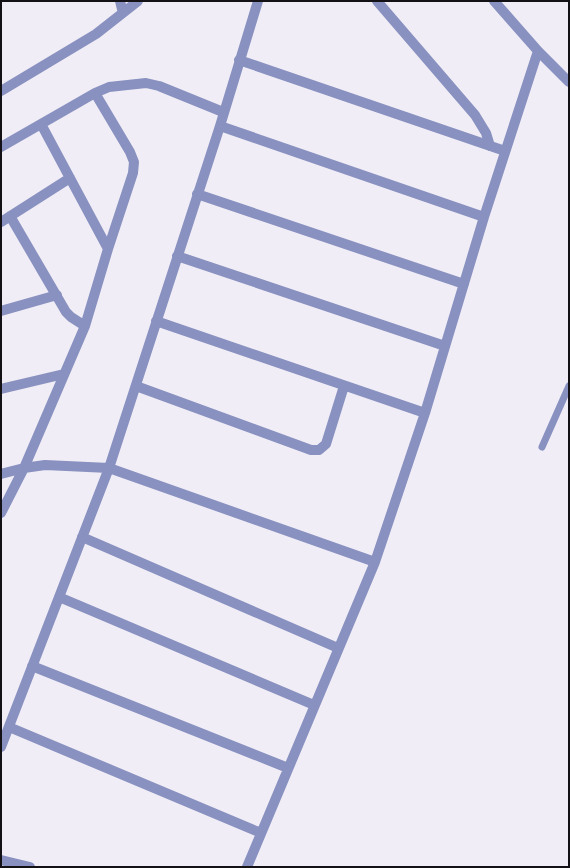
<svg xmlns="http://www.w3.org/2000/svg" width="570" height="868" viewBox="0 0 570 868" font-family="Inter,sans-serif">
  <style>
    .lines { fill: none; stroke-linecap: round; stroke-linejoin: round }
    .service { stroke: #8891bf; stroke-width: 7 }
    .minor { stroke: #8891bf; stroke-width: 10 }
  </style>
  <rect width="100%" height="100%" fill="#f1edf7"/>
  <g class="lines">
    <path class="service" d="M542,447L569,386"/>
    <path class="minor" d="M120,1L123,13
      M377,1L475,115L486,133L490,146
      M494,1L538,51L569,82
      M239,60L505,151
      M1,91L96,34L138,1
      M41,124L108,249
      M220,126L484,217
      M1,147L95,93L109,87L146,83L159,86L223,112
      M197,194L464,284
      M10,216L66,312L71,317L85,326
      M1,222L70,178
      M177,256L445,346
      M1,311L57,295
      M156,321L425,413
      M136,386L311,450H319L326,444L344,386
      M1,389L64,374
      M1,474L24,468L85,326L108,249L133,173L134,162L130,152L95,93
      M1,513L24,468L45,465L109,468L375,562
      M82,537L338,648
      M59,597L314,705
      M32,666L288,768
      M9,727L261,833
      M1,747L109,468L220,126L258,1
      M1,860L30,867
      M247,867L375,562L425,413L484,217L538,51"/>
  </g>
  <rect width="570" height="868" fill="none" stroke="#131115" stroke-width="4"/>
</svg>
